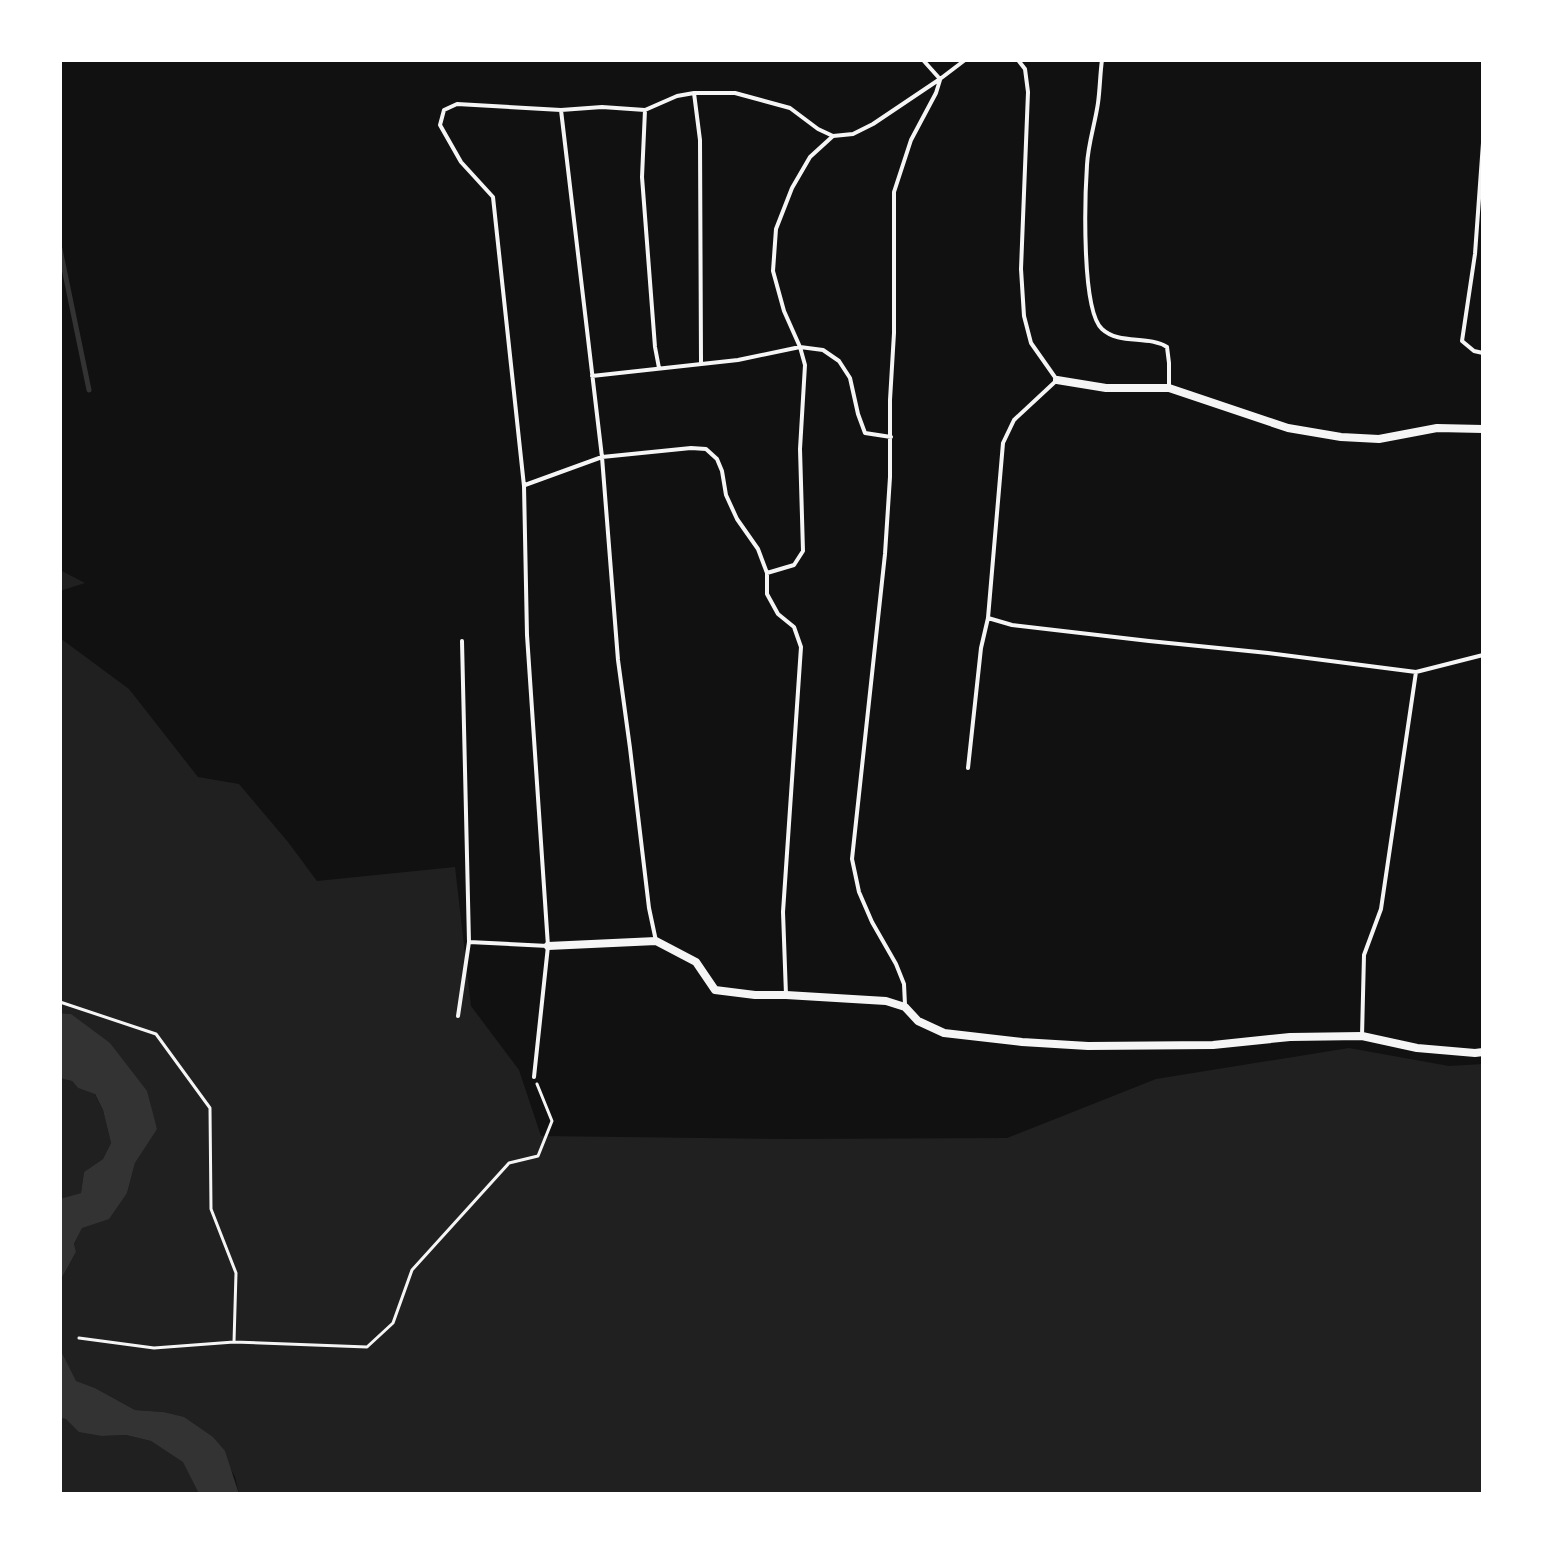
<svg xmlns="http://www.w3.org/2000/svg" width="1543" height="1554" viewBox="0 0 1543 1554" font-family="Mulish,sans-serif">
  <style>
    .green { fill: #202020 }
    .water { fill: #333 }
    .lines { fill: none; stroke-linecap: round; stroke-linejoin: round }
    .stream { stroke: #333; stroke-width: 5 }
    .path { stroke: #f5f5f5; stroke-width: 3 }
    .service { stroke: #f5f5f5; stroke-width: 4 }
    .minor { stroke: #f5f5f5; stroke-width: 8 }
  </style>
  <rect width="100%" height="100%" fill="#111"/>
  <path class="green" d="M60,570L85,583L60,591Z
    M60,638L129,689L198,777L239,784L288,842L317,881L455,867L471,1006L519,1070L541,1136L786,1139L1007,1138L1156,1079L1349,1048L1449,1066L1483,1064V1494H239L235,1477L213,1437L163,1412L135,1410L95,1388L75,1381L60,1349V1281L76,1252L74,1245L82,1227L127,1193L135,1163L157,1128L71,1014L60,1013Z
    M60,1075L63,1079L72,1081L78,1088L94,1093L103,1110L111,1143L103,1159L84,1172L81,1193L60,1200Z
    M60,1418L66,1419L102,1436L126,1435L151,1441L183,1461L199,1494H60Z"/>
  <path class="water" d="M60,1013L71,1014L110,1043L147,1091L157,1129L135,1163L127,1193L109,1219L82,1228L74,1244L76,1252L60,1281V1199L81,1193L84,1172L103,1159L111,1143L103,1110L95,1094L78,1088L72,1081L63,1079L60,1075Z
    M60,1349L76,1381L95,1388L135,1410L163,1412L184,1417L213,1437L225,1451L239,1494H199L183,1462L151,1441L126,1435L102,1436L79,1432L66,1419L60,1418Z"/>
  <g class="lines">
    <path class="stream" d="M60,249L89,390"/>
    <path class="path" d="M60,1002L156,1034L210,1108L211,1209L236,1273L234,1342
      M79,1338L154,1348L234,1342L367,1347L393,1323L412,1270L509,1163L538,1156L552,1121L537,1084"/>
    <path class="service" d="M923,60L940,79
      M1102,60C1100,74 1100,89 1098,103C1095,124 1088,144 1087,165C1085,195 1081,310 1102,329C1119,345 1148,335 1167,347L1169,363V386
      M694,93L700,140L701,362
      M561,110L602,457L618,660L630,748L649,908L656,941
      M645,110L642,177L655,347L659,368
      M1483,143L1475,254L1462,341L1474,351L1483,353
      M592,376L738,360L800,347L823,350L839,361L850,378L858,414L865,433L891,437
      M525,485L602,457L691,448L706,449L717,459L722,471L726,495L737,519L758,549L767,573V594L778,614L794,627L801,647L783,912L786,995
      M767,573L794,565L803,551L800,449L805,365L800,347L784,311L773,271L776,229L792,188L810,157L833,136
      M988,618L1012,625L1149,641L1268,653L1416,672L1483,655
      M462,641L469,942
      M968,768L981,648L988,618L1003,443L1014,420L1057,380L1031,343L1024,316L1021,269L1028,92L1025,69L1018,60
      M905,1005L904,984L896,964L872,922L859,892L852,859L885,554L890,477V400L894,333V192L911,140L936,93L940,80
      M458,1016L469,942L548,946
      M1362,1036L1364,955L1381,909L1416,672
      M534,1077L548,946L527,635L524,486L493,197L461,162L440,125L444,110L457,104L561,110L602,107L645,110L677,96L694,93H735L790,108L818,129L833,136L853,134L873,124L940,79L965,60"/>
    <path class="minor" d="M1057,380L1106,388H1169L1288,428L1341,437L1379,439L1437,428L1483,429
      M548,946L656,941L696,962L715,990L755,995H786L886,1001L905,1007L918,1021L944,1033L1022,1042L1088,1046L1213,1045L1290,1037L1362,1036L1417,1048L1475,1053L1483,1052"/>
  </g>
  <rect width="1543" height="1554" fill="none" stroke="#ffffff" stroke-width="124"/>
</svg>
